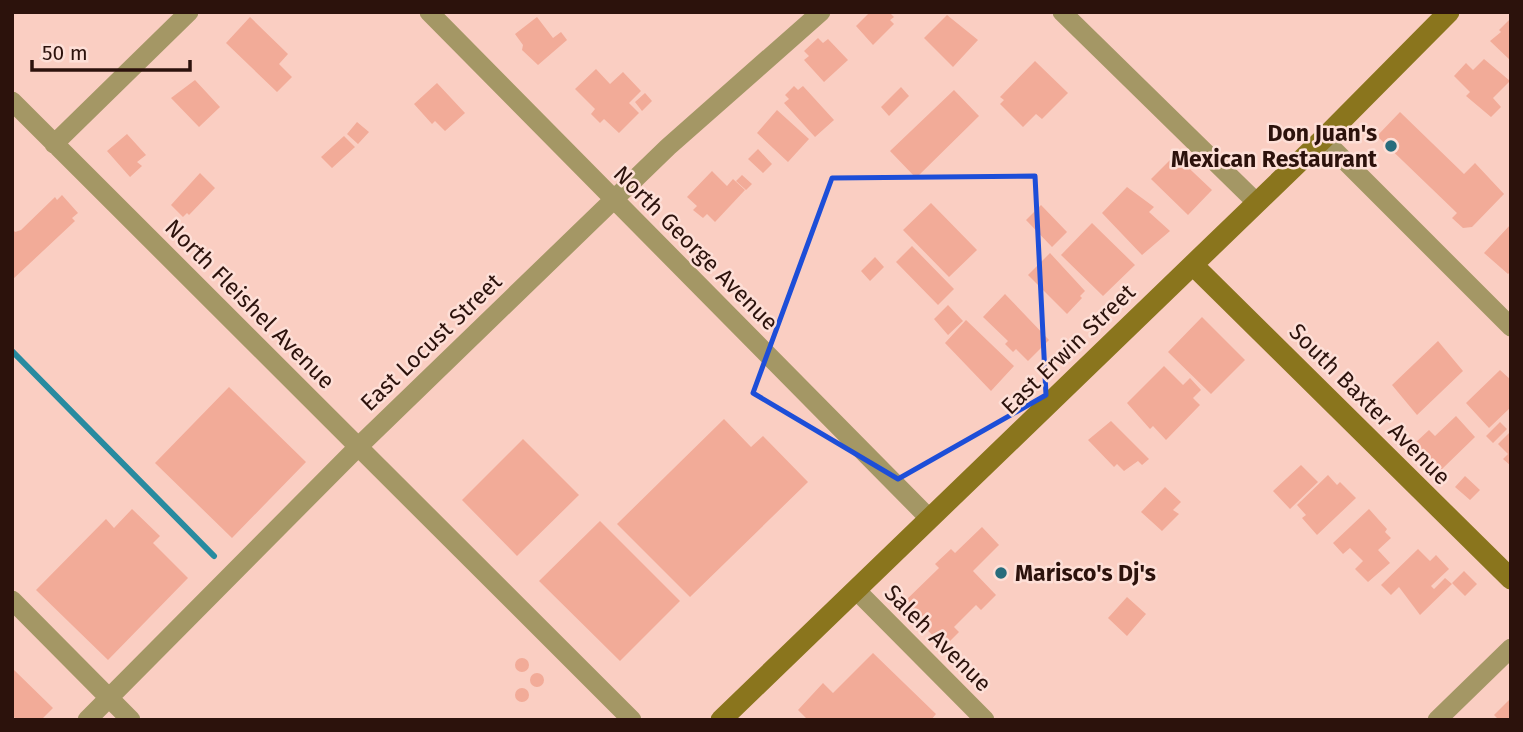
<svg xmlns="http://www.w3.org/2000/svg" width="1523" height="732" viewBox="0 0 1523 732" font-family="'Fira Sans',sans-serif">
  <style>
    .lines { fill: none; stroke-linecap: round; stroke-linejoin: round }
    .stream { stroke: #288ba0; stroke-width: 6 }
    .building { fill: #f2ab98 }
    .street { stroke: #a49765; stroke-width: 19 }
    .secondary { stroke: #8a751d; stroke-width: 21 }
    .marked { fill: none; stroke: #1d4ed8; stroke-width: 5; stroke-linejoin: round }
    .poi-dot { fill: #276c7c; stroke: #fddfd7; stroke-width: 2.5 }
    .labels { text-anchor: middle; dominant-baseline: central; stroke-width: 5; stroke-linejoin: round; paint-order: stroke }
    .poi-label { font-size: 23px; font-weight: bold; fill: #2c120c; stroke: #fddfd7; text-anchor: end }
    .street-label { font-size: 23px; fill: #2c120c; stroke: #fddfd7 }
  </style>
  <rect width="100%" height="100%" fill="#facec2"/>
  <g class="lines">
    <path class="stream" d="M12,351L214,556"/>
  </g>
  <path class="building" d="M870,12H889L894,17L890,20L894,24L873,45L856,26Z
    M947,15L978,40L953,67L924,38Z
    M250,17L288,54L279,64L292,77L277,92L226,43Z
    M537,17L553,38L561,32L567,40L538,65L522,50L523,45L515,34Z
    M1511,18V61L1490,41L1501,32L1499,30Z
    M818,38L823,43L828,39L848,60L824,82L804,60L809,56L804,51Z
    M1484,59L1510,81L1493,98L1501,107L1491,117L1466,96L1470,92L1454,76L1466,63L1473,70Z
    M1035,61L1068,93L1042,119L1036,114L1023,127L1000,104L1004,100L1000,97Z
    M596,69L610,84L623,72L641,91L629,103L639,113L619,133L604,119L600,123L591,114L595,109L575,89Z
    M195,80L220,107L199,127L171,98Z
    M437,83L465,113L445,131L435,121L432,124L414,104Z
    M794,86L798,90L803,86L834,120L815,137L784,103L789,99L785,95Z
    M901,87L909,96L889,116L881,107Z
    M954,90L979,116L916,178L890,151Z
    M645,93L652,101L642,111L635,102Z
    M777,110L809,139L788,162L757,133Z
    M1400,112L1464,174L1475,163L1504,194L1472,227L1463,228L1452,218L1457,213L1377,136Z
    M357,122L369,132L358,144L347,134Z
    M127,134L146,155L137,162L142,166L130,177L107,151Z
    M344,136L355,147L332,168L321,157Z
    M758,149L772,164L763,173L748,159Z
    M1175,155L1212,190L1188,215L1151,179Z
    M712,171L727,186L733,179L745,190L715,222L707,214L703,218L693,210L697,206L687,197Z
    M200,173L215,188L189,215L187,213L183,217L171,205Z
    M742,175L752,184L746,190L736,181Z
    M1127,187L1154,207L1149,212L1170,231L1142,255L1102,213Z
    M62,195L78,213L72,218L75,221L12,280V228L15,232L21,230L55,197L57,200Z
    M931,203L977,250L949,277L903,230Z
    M1041,205L1067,232L1052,247L1026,220Z
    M1092,223L1135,265L1103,296L1061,255Z
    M1511,224V271L1508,274L1484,253Z
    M912,246L954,289L938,305L896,262Z
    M1050,253L1085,291L1080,296L1082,298L1067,314L1028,275Z
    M875,257L884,267L870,281L861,271Z
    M1005,294L1049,340L1028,361L1016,349L1013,352L1005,344L1008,341L983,317Z
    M948,305L963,321L948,335L934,319Z
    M1202,317L1245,360L1211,394L1168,352Z
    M966,320L1014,366L991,391L945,343Z
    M1438,341L1463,371L1417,415L1392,385Z
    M1164,366L1183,385L1190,378L1201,390L1193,398L1200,405L1166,440L1153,426L1150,429L1127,403Z
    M1500,370L1511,380V407L1489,428L1466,403Z
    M229,387L306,462L232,538L155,463Z
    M1456,416L1475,437L1440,471L1414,444L1429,430L1435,436Z
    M724,419L751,447L763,436L808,482L690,597L617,524Z
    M1111,421L1149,459L1142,465L1138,461L1124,471L1117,464L1114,467L1088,440Z
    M1500,422L1507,429L1493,443L1486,436Z
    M1511,431V466L1503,459L1508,454L1498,444Z
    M523,439L579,495L517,556L462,500Z
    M1301,465L1318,482L1290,509L1273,491Z
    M1328,475L1337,485L1340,482L1356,498L1317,535L1302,518L1306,515L1297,505Z
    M1465,476L1480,490L1470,500L1455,487Z
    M1165,487L1181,502L1173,510L1179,514L1162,531L1141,512Z
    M132,509L160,536L153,543L188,578L108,660L36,590L106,519L114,528Z
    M1369,509L1387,529L1385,532L1391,538L1378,550L1390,563L1368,582L1355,569L1363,561L1350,548L1343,554L1333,543Z
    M600,521L680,601L620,661L539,581Z
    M982,527L999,545L973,571L996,595L981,610L976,605L954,627L959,632L944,647L902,604L939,568L935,564L951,549L955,553Z
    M1418,549L1430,561L1436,555L1449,569L1431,586L1434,589L1445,578L1452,584L1420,615L1399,587L1391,595L1381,585Z
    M1464,571L1477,584L1465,596L1452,583Z
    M1127,597L1146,614L1127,636L1108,618Z
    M873,653L936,714L931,720H808L798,710L823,683L833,693Z
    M515 665a7 7 0 1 1 14 0a7 7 0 1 1-14 0Z
    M12,668L53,708L41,720H17L12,715Z
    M530 680a7 7 0 1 1 14 0a7 7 0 1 1-14 0Z
    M515 695a7 7 0 1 1 14 0a7 7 0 1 1-14 0Z
    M1511,698V720H1499L1494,715Z"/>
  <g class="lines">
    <path class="street" d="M429,12L929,518
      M1062,12L1256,202
      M12,101L632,720
      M1323,139L1511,327
      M54,144L189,12
      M857,591L985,720
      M12,600L131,720
      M87,720L359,446L668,147L821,12
      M1437,720L1511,648"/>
    <path class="secondary" d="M1193,265L1511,579
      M721,720L1323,139L1449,12"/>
  </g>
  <path class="marked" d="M1035,176L1046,395L898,479L753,393L832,178Z"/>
  <g class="poi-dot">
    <circle cx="1391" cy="146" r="7"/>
    <circle cx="1001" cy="573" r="7"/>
  </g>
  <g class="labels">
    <g class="poi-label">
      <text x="1377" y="133">Don Juan's<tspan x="1377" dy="26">Mexican Restaurant</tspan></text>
      <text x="1015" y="573" text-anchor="start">Marisco's Dj's</text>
    </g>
    <g class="street-label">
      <text transform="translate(696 248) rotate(45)">North George Avenue</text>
      <text transform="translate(250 304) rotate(45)">North Fleishel Avenue</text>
      <text transform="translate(431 342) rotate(-44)">East Locust Street</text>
      <text transform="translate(1068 349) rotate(-44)">East Erwin Street</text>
      <text transform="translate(1370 404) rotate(45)">South Baxter Avenue</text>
      <text transform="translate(938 638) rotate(45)">Saleh Avenue</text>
    </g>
  </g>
  <rect width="1523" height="732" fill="none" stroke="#2c120c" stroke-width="28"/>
  <path d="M32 60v10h158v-10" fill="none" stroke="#2c120c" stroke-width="3.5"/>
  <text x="42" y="60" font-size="21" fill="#2c120c" stroke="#fddfd7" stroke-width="5" paint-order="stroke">50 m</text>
</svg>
